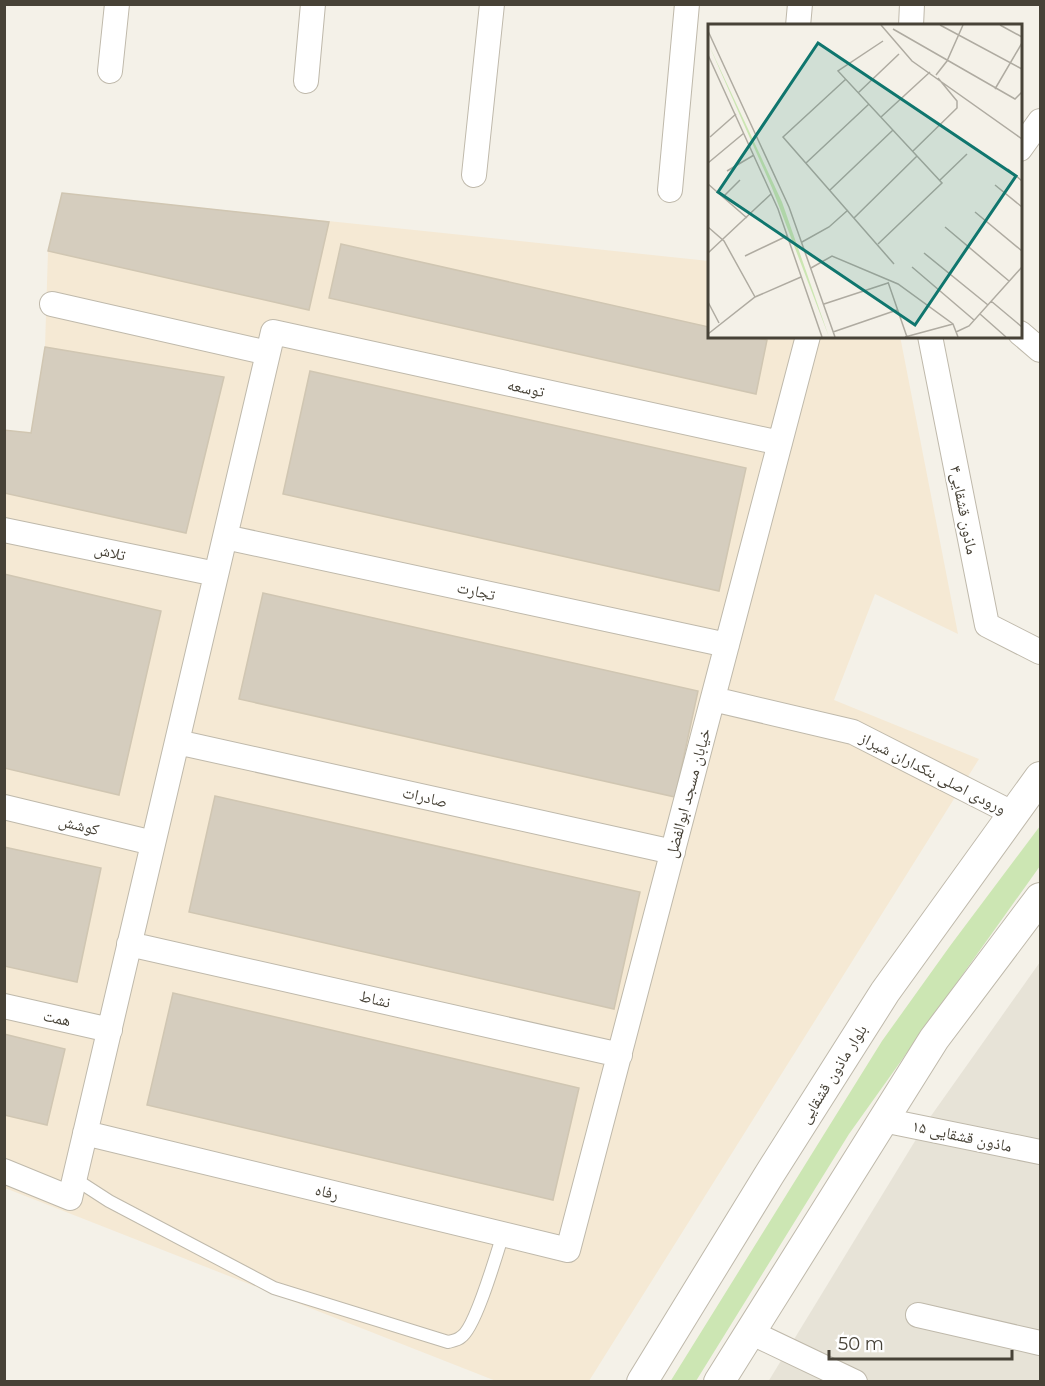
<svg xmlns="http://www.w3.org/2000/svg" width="1045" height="1386" viewBox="0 0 1045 1386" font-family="Montserrat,'Noto Naskh Arabic',sans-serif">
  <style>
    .residential { fill: #e7e3d7 }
    .commercial { fill: #f5e9d4 }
    .green { fill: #cce6b3 }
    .building { fill: #d5cdbe; stroke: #d0c6b2; stroke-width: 1.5 }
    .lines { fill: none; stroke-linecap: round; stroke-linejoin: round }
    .service-casing { stroke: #bfb9ab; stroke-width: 14 }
    .minor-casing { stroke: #bfb9ab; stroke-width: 26 }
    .tertiary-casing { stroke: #bfb9ab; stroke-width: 32 }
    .service { stroke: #fff; stroke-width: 12 }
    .minor { stroke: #fff; stroke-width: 24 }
    .tertiary { stroke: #fff; stroke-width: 30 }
    .labels { text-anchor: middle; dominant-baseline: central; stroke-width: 4.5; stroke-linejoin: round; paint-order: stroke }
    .street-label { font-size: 16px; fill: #474237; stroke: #fff }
    .inset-road { fill: none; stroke: #afaba1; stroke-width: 1.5 }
    .view { fill: #0f766e; fill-opacity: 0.15; stroke: #0f766e; stroke-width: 3 }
    .inset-edge { fill: none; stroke: #474237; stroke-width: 3 }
  </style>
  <rect width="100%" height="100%" fill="#f4f1e8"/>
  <path class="residential" d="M1040,962V1381L768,1382L926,1123Z"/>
  <path class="commercial" d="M62,193L709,261V336H900L958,634L875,594L834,700L979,759L589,1381H496L5,1188L4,430L31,432L45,347L48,251Z"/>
  <path class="green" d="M1040,826V866L849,1134L696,1381L670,1382L882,1041L950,946Z"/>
  <path class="building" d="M62,193L329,222L309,310L48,251Z
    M341,244L709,327V336H748L767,340L756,394L329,298Z
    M45,347L224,377L186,533L4,493V430L31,433Z
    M310,371L746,468L719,591L283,494Z
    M4,574L161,611L119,795L4,768Z
    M263,593L698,691L675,797L239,699Z
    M215,796L640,892L614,1009L189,912Z
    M4,847L101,868L77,982L4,966Z
    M173,993L579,1088L553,1200L147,1105Z
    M4,1034L65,1049L47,1125L4,1115Z"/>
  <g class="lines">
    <g class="service-casing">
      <path id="service" d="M75,1179L109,1201L274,1288L448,1342C452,1341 458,1340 461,1337C475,1329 497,1253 503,1234"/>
    </g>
    <g class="minor-casing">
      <path id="minor" d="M798,26L800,4
        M911,26L912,4
        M110,71L117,4
        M306,81L313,4
        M1020,149L1040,121
        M474,175L492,4
        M670,190L687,4
        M52,304L268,353
        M1020,333L1040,350
        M930,336L987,625L1040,652
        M4,530L216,574
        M225,537L727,645
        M713,699L853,732L1014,814
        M177,742L673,852
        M4,807L153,843
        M129,944L620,1055
        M4,1006L110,1030
        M883,1120L1040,1152
        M85,1133L568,1250L808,336
        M4,1171L70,1198L273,332L780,443
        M918,1315L1040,1343
        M750,1332L855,1382"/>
    </g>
    <g class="tertiary-casing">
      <path id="tertiary" d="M642,1382L769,1175L885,992L1040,777
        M719,1382L934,1039L1040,898"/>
    </g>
    <use href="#service" class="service"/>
    <use href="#minor" class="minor"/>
    <use href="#tertiary" class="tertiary"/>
  </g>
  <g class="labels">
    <g class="street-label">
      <text transform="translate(526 388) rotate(12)">توسعه</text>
      <text transform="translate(964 510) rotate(79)">۴ماذون قشقایی</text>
      <text transform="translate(110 552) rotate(12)">تلاش</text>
      <text transform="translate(476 591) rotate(12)">تجارت</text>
      <text transform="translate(933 773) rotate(27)">ورودی اصلی بنکداران شیراز</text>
      <text transform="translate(688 793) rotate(-75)">خیابان مسجد ابوالفضل</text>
      <text transform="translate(425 797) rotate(13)">صادرات</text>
      <text transform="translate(79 825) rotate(14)">کوشش</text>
      <text transform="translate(375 999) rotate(13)">نشاط</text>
      <text transform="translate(57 1018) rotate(12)">همت</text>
      <text transform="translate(833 1074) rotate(-58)">بلوار ماذون قشقایی</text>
      <text transform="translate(962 1136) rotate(12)">ماذون قشقایی ۱۵</text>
      <text transform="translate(327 1192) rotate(14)">رفاه</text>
    </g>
  </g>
  <g transform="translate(708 24)">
    <rect width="314" height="314" fill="#f4f1e8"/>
    <path d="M0,19L74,178L121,313L64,164Z" fill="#cce6b3"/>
    <path class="inset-road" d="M173,1L204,37L314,115M232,1L314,45M292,1L314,13M185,5L307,75L314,68M0,7L81,183L127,313M0,31L70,185L114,313M228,51L239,37L255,1M138,55L75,113L186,240M287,65L314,19M150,69L191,30M173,93L222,48M2,113L28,90M205,127L249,84V77L230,54M0,139L36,109M98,139L161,80M300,145L314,157M19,147L46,131M232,156L259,130M0,160L39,194M287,161L314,183M122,166L185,106M15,173L32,156M267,188L314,227M146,194L209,132M0,203L16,217L47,273M237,203L301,257M94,218L121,203L140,186M170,220L234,159L130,47L175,17M0,229L63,170M216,229L280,281M37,232L79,212M204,243L266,296M103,244L124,232L190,260L245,300L250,313M180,258L199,313M283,277L314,303M0,278L11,299M116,280L180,259M272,290L298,313M125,308L189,286M248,308L261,302L314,243M0,310L47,273L93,253M197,313L245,300"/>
    <path class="view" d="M110,19L308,152L207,301L10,168Z"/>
    <rect width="314" height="314" class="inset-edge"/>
  </g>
  <rect width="1045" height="1386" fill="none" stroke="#474237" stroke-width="12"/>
  <path d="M829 1350v9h183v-9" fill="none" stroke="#474237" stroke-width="3"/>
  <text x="838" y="1350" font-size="18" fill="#474237" stroke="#ffffff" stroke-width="4.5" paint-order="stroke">50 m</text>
</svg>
